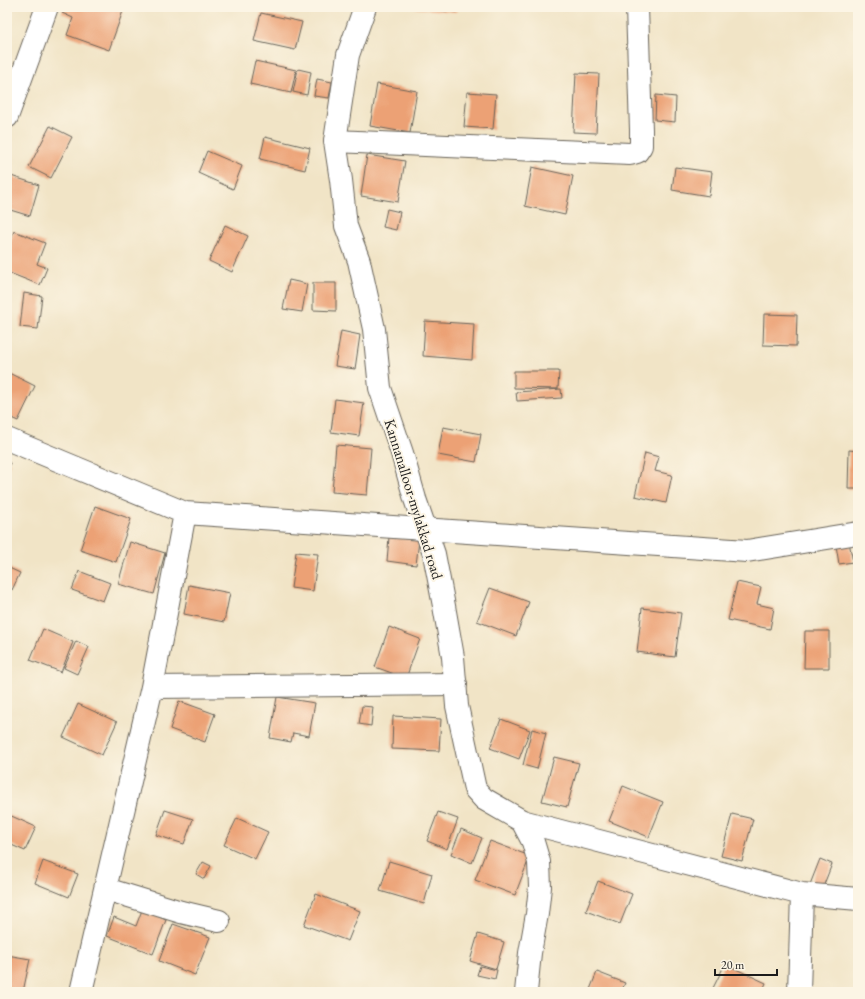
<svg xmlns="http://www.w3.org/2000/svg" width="865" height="999" viewBox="0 0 865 999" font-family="'EB Garamond',serif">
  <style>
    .building { fill: #eca174 }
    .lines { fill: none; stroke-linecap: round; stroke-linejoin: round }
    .minor-casing { stroke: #676258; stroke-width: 24 }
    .secondary-casing { stroke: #676258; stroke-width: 24 }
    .minor { stroke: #fff; stroke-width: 22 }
    .secondary { stroke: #fff; stroke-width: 22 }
    .labels { text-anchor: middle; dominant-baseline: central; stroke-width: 4; stroke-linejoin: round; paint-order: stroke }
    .street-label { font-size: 15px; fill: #1c1c1c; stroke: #fcf5e5 }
  </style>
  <rect width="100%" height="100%" fill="#fcf5e5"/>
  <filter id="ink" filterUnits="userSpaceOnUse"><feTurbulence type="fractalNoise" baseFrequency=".025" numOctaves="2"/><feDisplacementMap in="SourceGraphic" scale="8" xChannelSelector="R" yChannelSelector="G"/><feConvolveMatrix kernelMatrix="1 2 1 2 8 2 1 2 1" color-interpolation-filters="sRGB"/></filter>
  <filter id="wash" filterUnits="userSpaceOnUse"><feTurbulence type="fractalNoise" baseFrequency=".012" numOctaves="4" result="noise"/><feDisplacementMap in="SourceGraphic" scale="16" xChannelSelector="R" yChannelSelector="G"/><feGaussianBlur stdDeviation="0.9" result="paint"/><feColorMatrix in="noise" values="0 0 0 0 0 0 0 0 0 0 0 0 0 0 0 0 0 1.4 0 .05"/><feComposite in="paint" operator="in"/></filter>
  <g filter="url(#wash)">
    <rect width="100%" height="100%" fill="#f1e4c6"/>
    <g id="blocks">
      <path class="building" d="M64,7H112L123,11L109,50L67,35L73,18L62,13Z
        M413,7H458L457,12L413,8Z
        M261,13L302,22L295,50L254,41Z
        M255,61L296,70L291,93L250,84Z
        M298,69L311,72L307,95L293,92Z
        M576,73L599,74L596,133L573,132Z
        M317,79L332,82L329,98L314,96Z
        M377,84L417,91L410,133L370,126Z
        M467,92L496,94L493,129L464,127Z
        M656,95L676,97L675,122L655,120Z
        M50,126L72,137L51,178L29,167Z
        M265,137L310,148L305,170L260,159Z
        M207,151L242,166L233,189L198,173Z
        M367,155L405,161L398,202L361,196Z
        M532,167L573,176L565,215L525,206Z
        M675,167L712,172L709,196L672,190Z
        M11,176L39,185L30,216L7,209V191Z
        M387,209L400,212L396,230L383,227Z
        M225,225L248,236L232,272L209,261Z
        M14,231L45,243L37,264L47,268L40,285L7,272V250Z
        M289,280L307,284L302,312L283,309Z
        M313,283H336V311L313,310Z
        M24,293L42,296L38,329L20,327Z
        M764,314L797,315L796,346L763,345Z
        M425,321L474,324L472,360L423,356Z
        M341,331L360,335L355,369L335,366Z
        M514,371H559L558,389L514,388Z
        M7,372L35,386L18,421L7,416Z
        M561,389L562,398L517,401L516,392Z
        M335,399L364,403L359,436L331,432Z
        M443,427L481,434L476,462L438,455Z
        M336,445L371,448L367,495L332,492Z
        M849,450L858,451V489H848Z
        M645,453L659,457L655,471L672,475L666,503L635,496Z
        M7,461L10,463L7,471Z
        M95,506L131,519L116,562L80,550Z
        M389,537L419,540L416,565L387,561Z
        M848,537L853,562L839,564L835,539Z
        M130,542L165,553L154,594L118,584Z
        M296,552L318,554L313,591L291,588Z
        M7,567L20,573L12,590L7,588Z
        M79,571L110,583L103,601L72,590Z
        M737,582L761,587L757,604L774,608L770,629L728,620Z
        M189,585L230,593L224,622L184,614Z
        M490,588L529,602L516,636L477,621Z
        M642,608L681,613L675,657L637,652Z
        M389,627L420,639L406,678L375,667Z
        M43,629L73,642L61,672L30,660Z
        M805,631H829V668H804Z
        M76,641L89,647L77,674L64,668Z
        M277,697L315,703L309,736L293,733L291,742L270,738Z
        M179,701L215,714L205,742L170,729Z
        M78,704L117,722L102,755L63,737Z
        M362,706L373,707L371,726L359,724Z
        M393,716L441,719L439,751L392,749Z
        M501,719L530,730L519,759L490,748Z
        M532,729L546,733L537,769L523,765Z
        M554,757L579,763L567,807L542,801Z
        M623,786L663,802L649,837L609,821Z
        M165,810L193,819L184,844L156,835Z
        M438,812L458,819L447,849L427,841Z
        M7,814L36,827L25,851L7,843Z
        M732,814L753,819L742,861L721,856Z
        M237,818L268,832L255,859L224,845Z
        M461,829L482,838L472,863L451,854Z
        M490,841L530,856L515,895L475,880Z
        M820,859L832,864L821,892L809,887Z
        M43,861L78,874L69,897L35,883Z
        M389,861L432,874L424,904L380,891Z
        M203,862L211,866L204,879L196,874Z
        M598,881L632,894L620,924L586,911Z
        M316,894L360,911L348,941L304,925Z
        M142,910L166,920L153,954L107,936L114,917L136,926Z
        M173,924L210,937L195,975L159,961Z
        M478,934L504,942L496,969L470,961Z
        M7,955L30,959L23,992H7Z
        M725,964L766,983L762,992H717L712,990Z
        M480,966L497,970L495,979L477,975Z
        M597,972L625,983L621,992H589Z"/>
    </g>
  </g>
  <g filter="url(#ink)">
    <use href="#blocks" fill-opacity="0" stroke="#676258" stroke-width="1"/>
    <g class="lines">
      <g class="minor-casing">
        <path id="minor" d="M7,117L47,7
          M335,141L630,154L637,152L641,146V130L637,7
          M7,439L185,513L747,551L858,533
          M152,687L456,684
          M522,821L802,894L858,899
          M106,889L181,912L219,921
          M81,992L152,687L185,513
          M799,992L802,894"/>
      </g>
      <g class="secondary-casing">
        <path id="secondary" d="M365,7L348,55L335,141L341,180L346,226L359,261L374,329L380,388L402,453L415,499L434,554L444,606L453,657L457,706L475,789L484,799L522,821L533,842L539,862L540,887L537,914L530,953L526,992"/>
      </g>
      <use href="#minor" class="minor"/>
      <use href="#secondary" class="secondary"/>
    </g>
  </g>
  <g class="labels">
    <g class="street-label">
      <text transform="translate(414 499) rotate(73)">Kannanalloor-mylakkad road</text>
    </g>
  </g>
  <rect width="865" height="999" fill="none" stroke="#fcf5e5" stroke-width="24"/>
  <path d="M715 969v6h62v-6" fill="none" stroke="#1c1c1c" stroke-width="2"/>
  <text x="721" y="969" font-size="12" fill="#1c1c1c" stroke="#fcf5e5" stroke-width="3" paint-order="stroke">20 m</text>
</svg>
